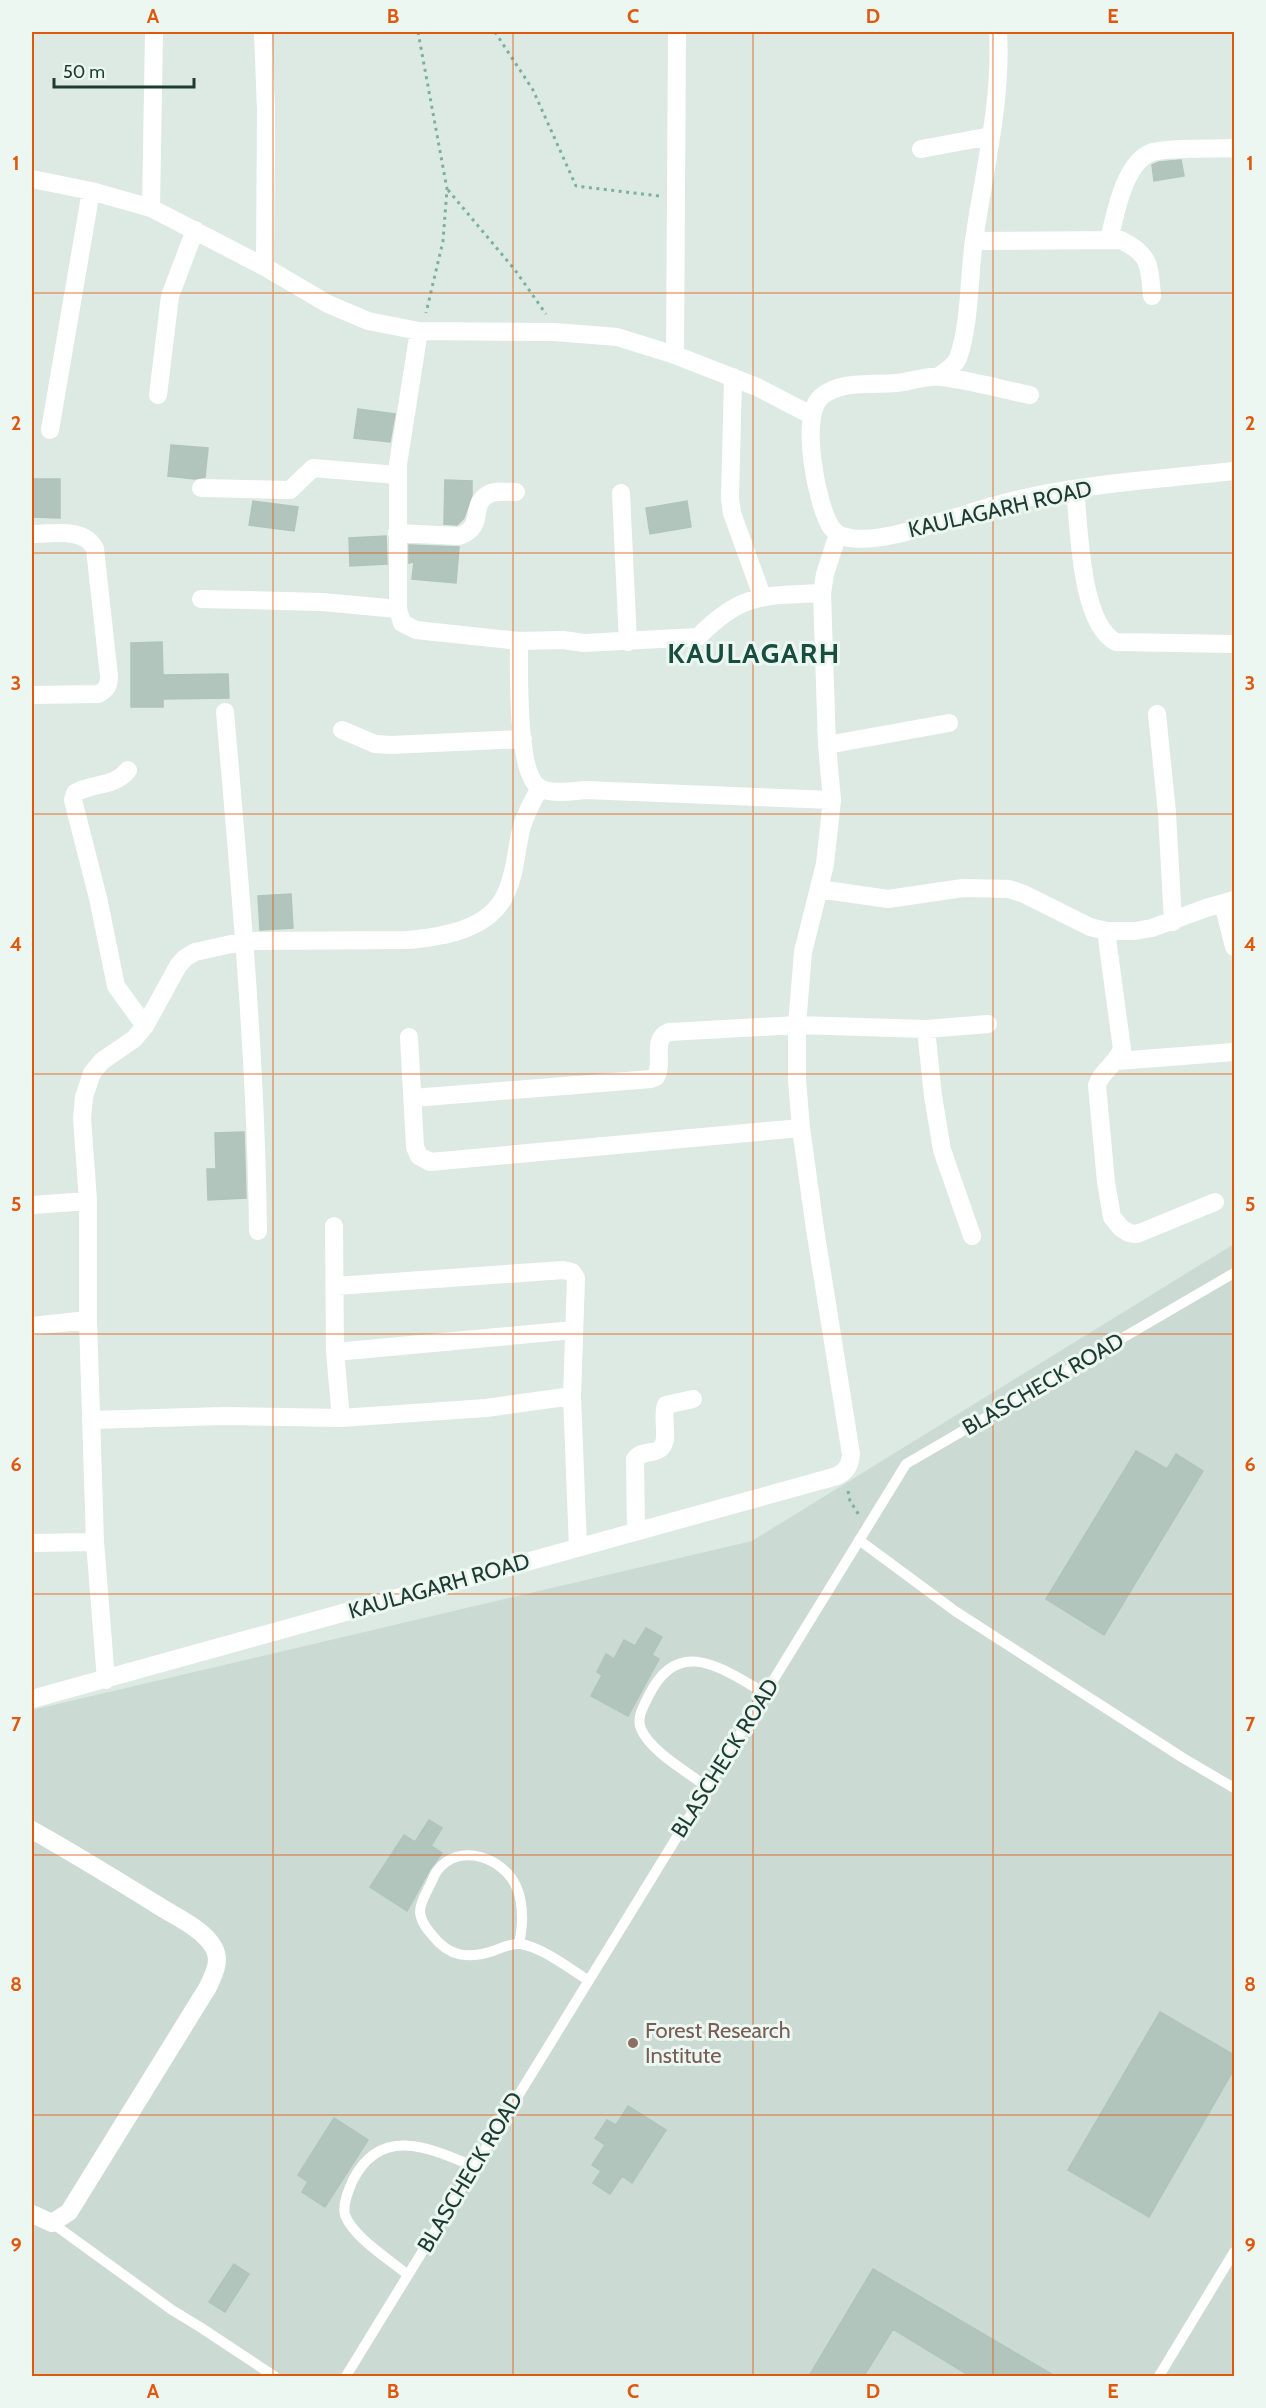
<svg xmlns="http://www.w3.org/2000/svg" width="1266" height="2408" viewBox="0 0 1266 2408" font-family="Cabin,sans-serif">
  <style>
    .built { fill: #cbdad3 }
    .building { fill: #b2c5bd; stroke: #afc4bb; stroke-width: 1.5 }
    .lines { fill: none; stroke-linecap: round; stroke-linejoin: round }
    .path { stroke: #7ab19f; stroke-width: 3; stroke-dasharray: 3 4.5; stroke-linecap: butt }
    .service { stroke: #fff; stroke-width: 10 }
    .minor { stroke: #fff; stroke-width: 18 }
    .grid { fill: none; stroke: #de580e; stroke-width: 1.5; stroke-opacity: 0.55 }
    .education-dot { fill: #8d6e63; stroke: #edf7f2; stroke-width: 2 }
    .labels { text-anchor: middle; dominant-baseline: central; stroke-width: 6; stroke-linejoin: round; paint-order: stroke }
    .street-label { font-size: 22px; fill: #1d3b32; stroke: #edf7f2 }
    .education-label { font-size: 22px; fill: #785e54; stroke: #edf7f2; text-anchor: start }
    .district-label { font-size: 28px; font-weight: bold; letter-spacing: 1.5px; fill: #184e40; stroke: #edf7f2 }
    .neatline { fill: none; stroke: #de580e; stroke-width: 2 }
    .grid-label { font-size: 20px; text-anchor: middle; font-weight: bold; fill: #de580e }
  </style>
  <rect width="100%" height="100%" fill="#ddeae4"/>
  <path class="built" d="M1234,1244V2376H32V1710L752,1541Z"/>
  <path class="building" d="M1181,160L1184,176L1154,181L1152,165L1159,162Z
    M358,409L395,414L390,442L354,438Z
    M171,445L208,448L205,477L195,479L168,476Z
    M32,479H60V518L32,517Z
    M445,480L472,481V495L464,518L457,525L444,524Z
    M253,501L298,507L294,531L249,525Z
    M687,501L691,527L650,534L646,508Z
    M386,536L387,564L350,566L349,538Z
    M409,545L459,547L456,583L412,579L414,562L409,563Z
    M162,642L163,675L228,674L229,698L163,699V707H131V643Z
    M291,894L293,928L260,930L258,896Z
    M244,1132L246,1198L208,1200L207,1169H216L215,1133Z
    M1136,1451L1167,1469L1176,1454L1203,1471L1104,1635L1046,1599Z
    M646,1628L662,1637L652,1655L659,1659L628,1716L591,1696L602,1675L597,1672L606,1654L614,1659L624,1640L635,1646Z
    M429,1820L442,1828L431,1846L442,1853L430,1869L407,1911L370,1887L404,1835L415,1842Z
    M1160,2012L1234,2055V2069L1149,2217L1068,2170Z
    M628,2106L666,2130L632,2183L622,2176L610,2194L593,2183L601,2171L592,2165L605,2145L595,2138L607,2120L616,2125Z
    M334,2118L368,2140L325,2207L302,2192L308,2182L298,2175Z
    M234,2264L249,2274L225,2312L209,2302Z
    M873,2269L1055,2376H970L893,2329L864,2376H809Z"/>
  <g class="lines">
    <path class="path" d="M418,32L447,189L443,241L426,313
      M495,32L533,90L576,186L659,196
      M448,190L515,270L546,314
      M848,1491L850,1501L859,1515"/>
    <path class="service" d="M859,1540L955,1611L1183,1758L1234,1788
      M707,1787C688,1772 651,1752 641,1729C636,1717 644,1706 649,1695C679,1635 722,1669 765,1693
      M519,1944C523,1925 524,1904 516,1886C503,1858 459,1841 437,1871C434,1875 432,1882 429,1887C425,1895 420,1903 420,1912C421,1922 427,1929 433,1936C449,1957 469,1959 493,1951C501,1948 511,1943 520,1944C540,1946 570,1969 588,1980
      M52,2223L172,2310L200,2327L274,2376
      M408,2275C390,2260 353,2237 345,2215C342,2204 349,2189 353,2180C381,2125 430,2148 473,2166
      M346,2376L906,1464L1234,1273
      M1159,2376L1234,2252"/>
    <path class="minor" d="M263,32L266,110L265,267
      M921,149L991,136
      M32,179L91,191L151,208L265,267L328,304L368,321L419,331L555,332L617,337L675,355L757,387L811,415
      M151,208L154,32
      M1109,240C1115,215 1124,164 1150,153C1163,147 1217,149 1234,148
      M974,241L1121,240C1151,255 1149,265 1152,296
      M419,331L398,464V609L402,623L416,630L519,641L563,640L584,643L698,637C742,592 763,596 822,593
      M675,355L677,32
      M939,376C946,371 954,367 958,358C970,326 969,275 974,240C984,171 1002,102 998,32
      M733,377L730,499L732,513L762,596
      M158,395L170,296L195,230
      M1030,395C1000,389 970,380 941,377C926,375 910,382 896,383C872,385 840,380 821,397C799,416 817,506 831,527C835,533 840,536 846,537C874,545 929,525 957,517C990,506 1033,495 1067,490C1122,481 1179,477 1234,471
      M50,430L91,191
      M201,488L290,490L313,468L397,475
      M1075,489C1079,525 1080,624 1116,642L1234,644
      M621,493L628,642
      M397,533L459,536C486,527 469,507 487,495C495,490 507,492 516,492
      M32,534C52,534 85,527 95,549L109,676C109,685 107,690 98,694L32,695
      M201,599L322,602L398,609
      M519,641C519,668 516,775 540,788C552,795 573,791 586,790L832,800
      M225,712C240,885 256,1058 258,1231
      M1157,714L1167,813L1173,922
      M342,730L375,744L391,745L523,739
      M827,745L949,723
      M128,770C114,788 93,782 75,793L73,800L98,898L116,986L145,1026
      M819,889L888,899L963,888L1009,889L1024,894L1090,927L1106,931H1135L1152,928L1206,908L1234,900
      M1223,903L1234,947
      M1106,931L1122,1049C1115,1066 1102,1070 1097,1085L1106,1182L1112,1217L1121,1228L1129,1233L1137,1234L1215,1202
      M926,1029L933,1096L942,1150L972,1236
      M409,1037L415,1147L419,1156L430,1162L801,1128
      M1117,1061L1234,1052
      M413,1098L651,1079L656,1077C664,1062 651,1038 669,1032L797,1025L926,1029L988,1024
      M32,1205L88,1201
      M334,1226L335,1352L341,1418
      M336,1286L563,1270L572,1272L576,1278L572,1396L578,1547
      M32,1326L88,1320
      M335,1352L574,1330
      M92,1420L224,1416L341,1418L486,1408L572,1396
      M636,1532L635,1459C644,1449 655,1455 661,1448C670,1439 661,1417 666,1405L693,1399
      M32,1543L95,1542
      M106,1680L95,1542L88,1320V1201L82,1118L84,1097L92,1073L102,1061L134,1039L145,1026L178,966L185,958L195,952L245,941L407,940C442,937 490,930 506,893C516,872 516,848 522,826C526,813 533,800 540,788
      M32,1699L837,1476C847,1471 850,1465 851,1454L815,1229L801,1128L797,1080V1025L803,952L825,864L832,800L827,745L822,593L825,574L838,534
      M32,1830C75,1854 117,1880 159,1906C176,1917 204,1929 214,1948C221,1961 214,1974 208,1987L69,2212L52,2223L32,2214"/>
  </g>
  <path class="grid" d="M273,32V2376M513,32V2376M753,32V2376M993,32V2376M32,293H1234M32,553H1234M32,814H1234M32,1074H1234M32,1334H1234M32,1594H1234M32,1855H1234M32,2115H1234"/>
  <circle class="education-dot" cx="633" cy="2043" r="6"/>
  <g class="labels">
    <g class="street-label">
      <text transform="translate(1000 509) rotate(-13)">KAULAGARH ROAD</text>
      <text transform="translate(1043 1384) rotate(-30)">BLASCHECK ROAD</text>
      <text transform="translate(439 1586) rotate(-16)">KAULAGARH ROAD</text>
      <text transform="translate(725 1758) rotate(-58)">BLASCHECK ROAD</text>
      <text transform="translate(470 2172) rotate(-59)">BLASCHECK ROAD</text>
    </g>
    <g class="education-label">
      <text x="645" y="2030">Forest Research<tspan x="645" dy="25">Institute</tspan></text>
    </g>
    <g class="district-label">
      <text x="754" y="653">KAULAGARH</text>
    </g>
  </g>
  <rect width="1266" height="2408" fill="none" stroke="#edf7f2" stroke-width="66"/>
  <path d="M54 78v9h140v-9" fill="none" stroke="#1d3b32" stroke-width="3"/>
  <text x="63" y="78" font-size="18" fill="#1d3b32" stroke="#edf7f2" stroke-width="4.5" paint-order="stroke">50 m</text>
  <rect x="33" y="33" width="1200" height="2342" class="neatline"/>
  <g class="grid-label">
    <text x="153" y="23">A</text>
    <text x="393" y="23">B</text>
    <text x="633" y="23">C</text>
    <text x="873" y="23">D</text>
    <text x="1113" y="23">E</text>
    <text x="16" y="170">1</text>
    <text x="1250" y="170">1</text>
    <text x="16" y="430">2</text>
    <text x="1250" y="430">2</text>
    <text x="16" y="690">3</text>
    <text x="1250" y="690">3</text>
    <text x="16" y="951">4</text>
    <text x="1250" y="951">4</text>
    <text x="16" y="1211">5</text>
    <text x="1250" y="1211">5</text>
    <text x="16" y="1471">6</text>
    <text x="1250" y="1471">6</text>
    <text x="16" y="1731">7</text>
    <text x="1250" y="1731">7</text>
    <text x="16" y="1991">8</text>
    <text x="1250" y="1991">8</text>
    <text x="16" y="2252">9</text>
    <text x="1250" y="2252">9</text>
    <text x="153" y="2398">A</text>
    <text x="393" y="2398">B</text>
    <text x="633" y="2398">C</text>
    <text x="873" y="2398">D</text>
    <text x="1113" y="2398">E</text>
  </g>
</svg>
